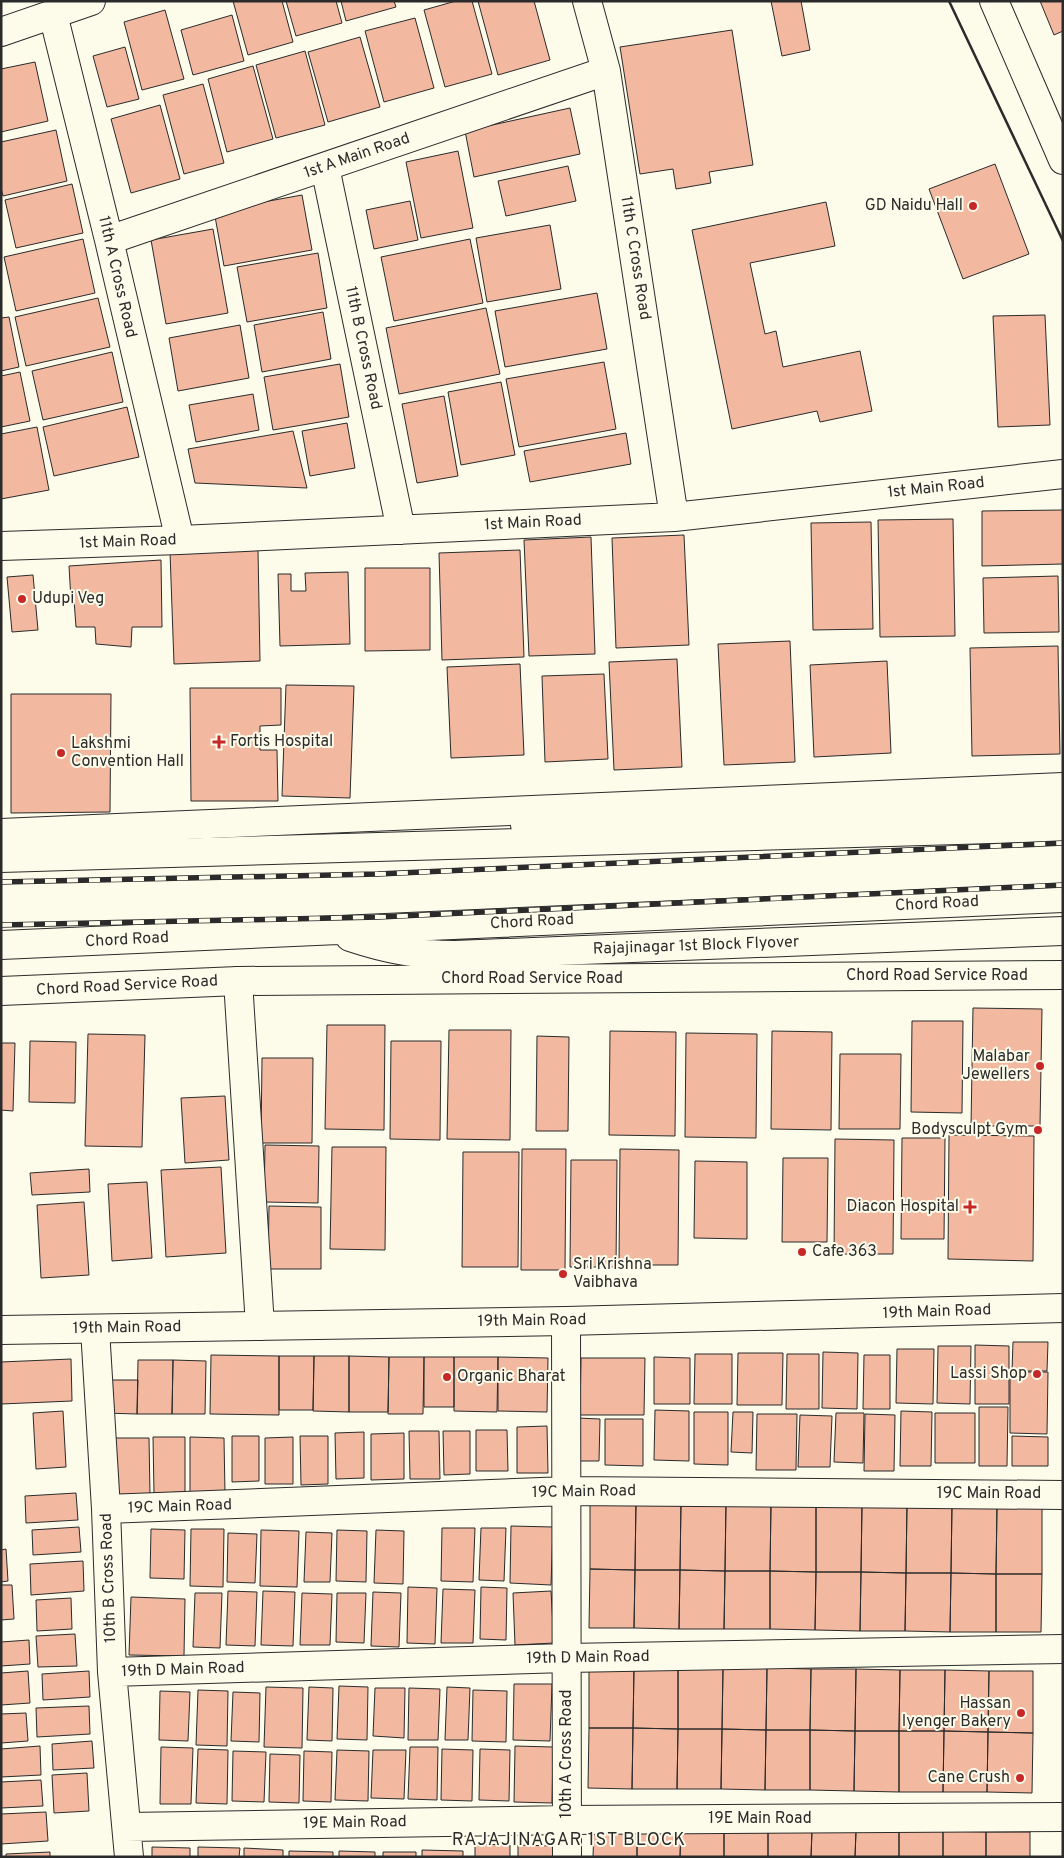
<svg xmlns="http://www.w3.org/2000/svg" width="1064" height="1858" viewBox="0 0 1064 1858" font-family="Overpass,sans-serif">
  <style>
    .building { fill: #f2b8a0; stroke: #2b2b2b }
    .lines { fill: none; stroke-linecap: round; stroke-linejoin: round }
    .minor-casing { stroke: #2b2b2b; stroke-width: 30 }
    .tertiary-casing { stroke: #2b2b2b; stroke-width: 30 }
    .primary-casing { stroke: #2b2b2b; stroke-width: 30 }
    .minor { stroke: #fdfbea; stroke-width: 28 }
    .tertiary { stroke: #fdfbea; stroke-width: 28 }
    .primary { stroke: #fdfbea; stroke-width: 28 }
    .rail-casing { stroke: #2b2b2b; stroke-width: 5.5 }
    .rail { stroke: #fdfbea; stroke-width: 4; stroke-dasharray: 11; stroke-linecap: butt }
    .wall { stroke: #2b2b2b; stroke-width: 2.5 }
    .poi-dot { fill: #c62828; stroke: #fdfbea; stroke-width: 2 }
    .labels { text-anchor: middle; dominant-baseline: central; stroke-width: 4; stroke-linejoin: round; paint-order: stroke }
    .street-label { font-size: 16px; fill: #2b2b2b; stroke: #fdfbea }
    .poi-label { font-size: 16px; fill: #2b2b2b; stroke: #fdfbea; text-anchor: end }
    .neighbourhood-label { font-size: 18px; letter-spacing: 1px; fill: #2b2b2b; stroke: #fdfbea }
  </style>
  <rect width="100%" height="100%" fill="#fdfbea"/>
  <path class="building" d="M233,1H282L293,42L248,55Z
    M286,1H336L342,23L296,36Z
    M341,1H394L396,7L346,21Z
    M456,1H472L492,74L445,87L424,10Z
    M478,1H534L550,60L498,75Z
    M771,1H801L810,50L782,56Z
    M1040,1H1063V31L1054,35Z
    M165,10L184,79L142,90L124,22Z
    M232,15L244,61L193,75L181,30Z
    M415,18L434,88L384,102L365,31Z
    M732,30L753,165L709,172L711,183L676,189L673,169L640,174L620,47Z
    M360,37L380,107L328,122L308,52Z
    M125,47L139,99L107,107L93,56Z
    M305,51L325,125L276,138L256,65Z
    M35,62L48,121L1,132V69Z
    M253,66L273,139L227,152L208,79Z
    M203,84L224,163L184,174L163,95Z
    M160,105L180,179L131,193L111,119Z
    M570,108L580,154L474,177L465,131Z
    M56,130L67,181L3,196L1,188V142Z
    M458,151L473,228L421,238L406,162Z
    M995,164L1029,254L963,279L929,189Z
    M568,166L576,201L506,216L498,181Z
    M72,184L83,233L16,248L5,200Z
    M302,195L312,250L224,266L214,211Z
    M410,201L418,240L374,249L366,210Z
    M826,202L835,246L750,263L765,334L776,331L783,367L860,351L872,411L820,422L817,411L732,429L692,230Z
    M550,225L561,289L487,302L476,238Z
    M213,229L228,313L166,324L151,240Z
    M83,239L95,293L16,311L4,257Z
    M470,239L483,303L394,321L381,257Z
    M318,253L327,308L247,322L237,267Z
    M597,293L607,349L505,367L495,311Z
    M98,298L110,347L26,366L15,317Z
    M486,308L500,374L399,394L386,328Z
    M323,312L331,359L262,372L254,325Z
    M1045,315L1050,425L998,427L993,316Z
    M9,317L19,367L1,371V318Z
    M240,325L249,378L178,391L169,338Z
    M112,352L123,402L43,420L32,371Z
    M604,362L616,429L519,447L506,379Z
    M340,364L349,417L273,430L264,377Z
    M20,372L30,421L1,427V376Z
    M501,382L515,455L461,465L448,392Z
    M253,394L259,430L196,442L189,405Z
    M444,396L458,476L417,483L402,404Z
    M127,407L139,457L54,476L43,427Z
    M347,423L355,468L310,476L302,431Z
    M37,427L49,490L1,499V434Z
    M293,431L307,488L195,483L188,449Z
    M626,433L631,464L530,482L524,451Z
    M1063,510V564L982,566V511Z
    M953,519L955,636L880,637L878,520Z
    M871,522L873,629L813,630L811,523Z
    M684,535L689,645L616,648L612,538Z
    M591,537L595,654L529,656L524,540Z
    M258,550L260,661L174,664L170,552Z
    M520,550L524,657L442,660L439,553Z
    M161,560L162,627H132L131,647L96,644L95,627H76L74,600H71L69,566Z
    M365,568H430V650L365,651Z
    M348,572L350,644L280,646L278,574H291V591H306L305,573Z
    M33,575L38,630L12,632L7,577Z
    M1058,576L1059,632L984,633L983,578Z
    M790,641L795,762L724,765L718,644Z
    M1058,646L1060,754L972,756L970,648Z
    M677,659L682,767L614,770L609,662Z
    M887,661L891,753L814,757L810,665Z
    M520,664L524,755L451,758L447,667Z
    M604,674L608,759L545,762L542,676Z
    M286,685L354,686L350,798L282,796Z
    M190,688H281V725L260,726V750H277L278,801H191Z
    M11,694H111L110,812L11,813Z
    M973,1008L1042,1009L1040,1126H971Z
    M912,1021H963L962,1113L911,1112Z
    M327,1025H385L384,1130L325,1129Z
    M449,1030H511L510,1140L447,1139Z
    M610,1031L676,1032L675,1136L609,1135Z
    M772,1031L832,1032L831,1130L771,1129Z
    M686,1033L757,1034L756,1138L685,1137Z
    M88,1034L145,1035L142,1147L85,1146Z
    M537,1036L569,1037L568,1131H536Z
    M30,1041L76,1042L75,1103L29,1102Z
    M391,1041H441L440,1140L390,1139Z
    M1,1043H15L13,1111L1,1110Z
    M840,1054H901L900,1129H839Z
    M262,1058H313L312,1143H261Z
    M225,1096L229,1160L185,1163L181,1098Z
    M949,1135L1034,1136L1033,1261L948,1259Z
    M902,1138H945L944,1239H901Z
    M835,1139L894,1140L893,1254H834Z
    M265,1145L319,1146L318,1203L264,1202Z
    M332,1147H386L385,1250L330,1249Z
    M522,1149H566L565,1270H521Z
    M620,1149L679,1150L678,1265H619Z
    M463,1152H519L518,1267H462Z
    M783,1158H828L827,1242H782Z
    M571,1160H617L616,1267H570Z
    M695,1161L747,1162V1239L694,1238Z
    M221,1167L226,1253L166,1257L161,1170Z
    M89,1169L90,1192L32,1195L30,1173Z
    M147,1182L152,1258L112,1261L108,1184Z
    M84,1202L89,1275L41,1278L37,1205Z
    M269,1206L321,1207V1269H268Z
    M1013,1342H1048L1047,1371H1012Z
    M975,1345L1009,1346V1404H975Z
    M938,1346H971L970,1404L937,1403Z
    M897,1349H934L933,1404L896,1403Z
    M823,1352L858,1353L857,1409L822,1408Z
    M738,1353H783L782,1405H737Z
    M695,1354H732V1404H694Z
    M787,1354H819V1409H786Z
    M211,1355L279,1356V1415L210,1414Z
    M864,1355H890V1409H863Z
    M279,1356H314L313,1410H279Z
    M314,1356H349V1412L313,1411Z
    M349,1356L389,1357L388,1412H349Z
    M389,1357H424L423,1414H388Z
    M424,1357H454V1407H424Z
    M454,1357H498L497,1412L454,1411Z
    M498,1357L548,1358L547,1412L498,1411Z
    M654,1357L690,1358V1404H654Z
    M581,1358H645L644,1415H580Z
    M71,1359L72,1401L1,1404V1362Z
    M138,1360H173L172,1414H137Z
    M173,1360L206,1361L205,1414H172Z
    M1010,1372H1048L1047,1434L1010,1433Z
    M103,1380H138L137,1414L103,1413Z
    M979,1407H1008L1007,1466H979Z
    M655,1410L689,1411V1461L654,1460Z
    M63,1411L66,1467L36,1469L33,1413Z
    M901,1411L932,1412L931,1466H900Z
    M694,1412H728V1465L694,1464Z
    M733,1412H753L752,1453L731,1452Z
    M836,1413H864L863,1463L834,1462Z
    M935,1413H975V1463H935Z
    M757,1414H797L796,1470H756Z
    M865,1414L895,1415L894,1471H864Z
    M800,1415L832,1416L830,1467H798Z
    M578,1418L600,1419L599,1461H578Z
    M605,1419H643V1466L605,1465Z
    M547,1426L548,1473H517V1427Z
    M476,1430H507L508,1471H476Z
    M409,1431H439L440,1479H410Z
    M443,1431H470V1474L444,1475Z
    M364,1432V1478L336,1479L335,1433Z
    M404,1433V1479L371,1480V1434Z
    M232,1436H259V1481L232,1482Z
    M300,1436H328V1484L301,1485Z
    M1012,1436L1048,1437V1466H1012Z
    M153,1437H185V1492L154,1493Z
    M190,1437L224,1438L225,1494H190Z
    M293,1437V1484H265V1438Z
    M113,1438H149L150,1495H114Z
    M76,1493L78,1520L26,1523L25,1496Z
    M590,1501H636L635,1570L590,1569Z
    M636,1501L681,1502L680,1570H635Z
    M681,1502H726L725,1571L680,1570Z
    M726,1502L771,1503L770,1571H725Z
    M771,1503H816V1572L770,1571Z
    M816,1503L862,1504L861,1572H816Z
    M862,1504H907L906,1573L861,1572Z
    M907,1504H952L951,1573H906Z
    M952,1504L997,1505L996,1574L951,1573Z
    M997,1505L1042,1506V1574H996Z
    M511,1526L553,1527L551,1585L510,1583Z
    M79,1527L81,1552L33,1555L32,1530Z
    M442,1528H475L473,1582L441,1581Z
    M481,1528H506L504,1581L479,1580Z
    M151,1529L185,1530L184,1579L150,1578Z
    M191,1529H224L223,1587L190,1586Z
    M261,1530L299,1531L297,1587L260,1586Z
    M337,1530L367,1531L366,1582L336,1581Z
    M376,1530L404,1531L403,1584L374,1583Z
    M306,1532L332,1533L330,1582H304Z
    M228,1533L257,1534L255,1583L227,1582Z
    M6,1549L8,1581L1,1582V1550Z
    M83,1561L84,1591L31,1595L30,1564Z
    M590,1569L635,1570L634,1628H589Z
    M635,1570H680L679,1629L634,1628Z
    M680,1570L725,1571L724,1629H679Z
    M725,1571H770V1629H724Z
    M770,1571L816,1572L815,1630L770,1629Z
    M816,1572H861L860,1631L815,1630Z
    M861,1572L906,1573L905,1631H860Z
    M906,1573H951L950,1632L905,1631Z
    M951,1573L996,1574V1632H950Z
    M996,1574H1042L1041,1632H996Z
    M1,1585H12L14,1619L1,1620Z
    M408,1587L437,1588L435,1644L407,1643Z
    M481,1587L507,1588L506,1640L480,1639Z
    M443,1589L475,1590L473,1643H441Z
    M228,1591L257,1592L255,1646L226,1645Z
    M263,1591L295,1592L293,1646L261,1645Z
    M551,1591L554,1643L515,1645L513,1593Z
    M373,1592L401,1593L399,1647L371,1646Z
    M195,1593H222L220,1648L193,1647Z
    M302,1593L332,1594L330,1645H300Z
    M337,1593H366L364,1643L336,1642Z
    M131,1597L185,1599L184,1656L129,1655Z
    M71,1598L72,1629L37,1631L36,1600Z
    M75,1634L77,1666L38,1667L36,1636Z
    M29,1640L30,1664L1,1666V1642Z
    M589,1666L634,1667L633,1728H589Z
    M634,1667H678V1729L633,1728Z
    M678,1667L723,1668L722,1729H678Z
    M723,1668H767L766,1730L722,1729Z
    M767,1668L811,1669L810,1730H766Z
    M811,1669H856L855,1731L810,1730Z
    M856,1669L900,1670L899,1731H855Z
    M900,1670H945L944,1731H899Z
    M945,1670L989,1671L988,1732L944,1731Z
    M28,1671L30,1703L1,1705V1673Z
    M89,1671L90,1697L43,1700L42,1674Z
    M989,1671H1033V1733L988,1732Z
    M514,1684H552L550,1741L513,1740Z
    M339,1686L368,1687L367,1740L337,1739Z
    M266,1687L303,1688L302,1748L264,1747Z
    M309,1687L333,1688L332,1741L307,1740Z
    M447,1687L470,1688L468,1740H445Z
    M375,1688H405L404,1738L373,1736Z
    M409,1688L440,1689L438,1740H408Z
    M198,1690L228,1691L227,1746L196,1745Z
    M473,1690L507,1691L506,1742L472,1741Z
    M160,1691L190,1692L188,1741L159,1740Z
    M233,1692L260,1693L259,1742L231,1741Z
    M89,1706L90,1734L37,1737L36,1708Z
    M26,1713L28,1741L1,1743V1714Z
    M589,1728H633L632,1789L588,1788Z
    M633,1728L678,1729L677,1789H632Z
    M678,1729H722L721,1789H677Z
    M722,1729L766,1730L765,1790L721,1789Z
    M766,1730H810V1790H765Z
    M810,1730L855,1731L854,1791L810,1790Z
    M855,1731H899V1792L854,1791Z
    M899,1731H944L943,1792H899Z
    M944,1731L988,1732L987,1792H943Z
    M988,1732L1033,1733L1032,1793L987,1792Z
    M92,1741L94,1768L53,1770L52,1744Z
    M40,1746L41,1775L1,1777V1749Z
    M515,1746L553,1747L552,1803L514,1802Z
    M161,1747L193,1748L191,1804H160Z
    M410,1747H438L437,1800L408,1799Z
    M198,1749L228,1750L227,1804L196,1803Z
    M442,1749L473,1750L472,1801L441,1800Z
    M480,1749L510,1750L509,1801L479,1800Z
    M337,1750L369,1751L368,1801L335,1800Z
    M373,1750H406L404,1799L371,1798Z
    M233,1751L266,1752L264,1802L232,1801Z
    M304,1751L332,1752L331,1802L303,1801Z
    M270,1754L300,1755L299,1803L269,1802Z
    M87,1773L89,1811L54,1813L52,1775Z
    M41,1780L43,1806L1,1808V1782Z
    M46,1812L48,1841L1,1844V1814Z
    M594,1828H637V1857H593Z
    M637,1828L681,1829L680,1857H637Z
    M681,1829H724V1857H680Z
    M724,1829L768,1830V1857H724Z
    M768,1830H812L811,1857H768Z
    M812,1830L856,1831L855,1857H811Z
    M856,1831H899V1857H855Z
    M899,1831H943V1857H899Z
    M943,1831L986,1832V1857H943Z
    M986,1832H1030V1857H986Z
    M475,1844L510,1845V1857H475Z
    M518,1845L555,1846L554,1857H518Z
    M152,1847L190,1848V1857H152Z
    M198,1847L240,1848L239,1857H198Z
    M244,1848L283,1850V1857H244Z
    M422,1850L463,1851V1857H422Z
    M289,1851L333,1852V1857H289Z
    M339,1851L375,1852V1857H339Z
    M50,1852V1857H6V1854Z
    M383,1852H416V1857H383Z"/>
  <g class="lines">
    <g class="minor-casing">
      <path id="minor" d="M587,1L606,71L674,517
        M53,14L109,240L180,540
        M325,167L401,530
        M109,240L606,71
        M1,546L180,540L674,517L1063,474
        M238,981L260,1326
        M566,1321L567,1857
        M95,1329L106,1509L112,1672L129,1857
        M106,1509L567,1491L1063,1495
        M112,1672L566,1658L1063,1649
        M127,1827L567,1820L1063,1817"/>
    </g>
    <g class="tertiary-casing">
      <path id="tertiary" d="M994,1L1063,160
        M1,32L91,1
        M1,833L1063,787
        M1,991L238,981L1063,975
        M1,1330L566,1321L1063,1308"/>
    </g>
    <g class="primary-casing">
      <path id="primary" d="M525,825L1063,803
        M1,858L1063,827
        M350,937C386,949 417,955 455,955L1063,931
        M1,945L1063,898"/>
    </g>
    <use href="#minor" class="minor"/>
    <use href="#tertiary" class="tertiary"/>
    <use href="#primary" class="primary"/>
    <g class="rail-casing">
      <path id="rail" d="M1,882L378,874L1063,843
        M1,925L379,917L1063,885"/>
    </g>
    <use href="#rail" class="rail"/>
    <path class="wall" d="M949,1L1063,241"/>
  </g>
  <g class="poi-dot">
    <circle cx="973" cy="206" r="5"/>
    <circle cx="22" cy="599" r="5"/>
    <path d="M216.5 734.5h5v5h5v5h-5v5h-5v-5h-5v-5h5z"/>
    <circle cx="61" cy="753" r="5"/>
    <circle cx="1040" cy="1066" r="5"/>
    <circle cx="1038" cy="1130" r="5"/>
    <path d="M967.5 1199.5h5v5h5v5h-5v5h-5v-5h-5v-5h5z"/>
    <circle cx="802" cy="1252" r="5"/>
    <circle cx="563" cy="1274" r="5"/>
    <circle cx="1037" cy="1374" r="5"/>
    <circle cx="447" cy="1377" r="5"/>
    <circle cx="1021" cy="1713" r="5"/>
    <circle cx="1020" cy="1778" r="5"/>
  </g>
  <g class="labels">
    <g class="street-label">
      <text transform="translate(357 156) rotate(-19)">1st A Main Road</text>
      <text transform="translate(635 258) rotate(81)">11th C Cross Road</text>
      <text transform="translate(117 277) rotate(77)">11th A Cross Road</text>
      <text transform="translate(363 348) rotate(78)">11th B Cross Road</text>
      <text transform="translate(936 488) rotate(-6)">1st Main Road</text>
      <text transform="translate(533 523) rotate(-3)">1st Main Road</text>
      <text transform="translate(128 542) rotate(-2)">1st Main Road</text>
      <text transform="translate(937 904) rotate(-3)">Chord Road</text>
      <text transform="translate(532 922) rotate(-3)">Chord Road</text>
      <text transform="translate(127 940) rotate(-3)">Chord Road</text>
      <text transform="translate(696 946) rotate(-2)">Rajajinagar 1st Block Flyover</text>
      <text x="937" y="976">Chord Road Service Road</text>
      <text x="532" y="979">Chord Road Service Road</text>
      <text transform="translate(127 986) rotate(-3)">Chord Road Service Road</text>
      <text transform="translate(937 1312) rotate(-2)">19th Main Road</text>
      <text transform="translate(532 1321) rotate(-1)">19th Main Road</text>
      <text transform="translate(127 1328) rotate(-1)">19th Main Road</text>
      <text transform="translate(584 1492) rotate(-1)">19C Main Road</text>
      <text x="989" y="1494">19C Main Road</text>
      <text transform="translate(180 1507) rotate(-2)">19C Main Road</text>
      <text transform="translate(109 1578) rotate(-92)">10th B Cross Road</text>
      <text transform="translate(588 1658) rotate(-1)">19th D Main Road</text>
      <text transform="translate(183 1670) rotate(-2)">19th D Main Road</text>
      <text transform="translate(567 1754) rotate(-90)">10th A Cross Road</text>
      <text x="760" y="1819">19E Main Road</text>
      <text transform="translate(355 1823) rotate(-1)">19E Main Road</text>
    </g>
    <g class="poi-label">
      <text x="963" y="206">GD Naidu Hall</text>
      <text x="32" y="599" text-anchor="start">Udupi Veg</text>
      <text x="230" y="742" text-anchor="start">Fortis Hospital</text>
      <text x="71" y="744" text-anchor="start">Lakshmi<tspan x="71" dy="18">Convention Hall</tspan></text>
      <text x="1030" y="1057">Malabar<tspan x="1030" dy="18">Jewellers</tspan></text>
      <text x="1028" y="1130">Bodysculpt Gym</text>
      <text x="959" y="1207">Diacon Hospital</text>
      <text x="812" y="1252" text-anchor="start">Cafe 363</text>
      <text x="573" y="1265" text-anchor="start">Sri Krishna<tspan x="573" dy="18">Vaibhava</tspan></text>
      <text x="1027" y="1374">Lassi Shop</text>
      <text x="457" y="1377" text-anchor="start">Organic Bharat</text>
      <text x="1011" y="1704">Hassan<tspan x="1011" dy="18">Iyenger Bakery</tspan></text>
      <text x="1010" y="1778">Cane Crush</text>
    </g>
    <g class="neighbourhood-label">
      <text x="569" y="1840">RAJAJINAGAR 1ST BLOCK</text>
    </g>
  </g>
  <rect width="1064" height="1858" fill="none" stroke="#2b2b2b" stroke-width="5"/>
</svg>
